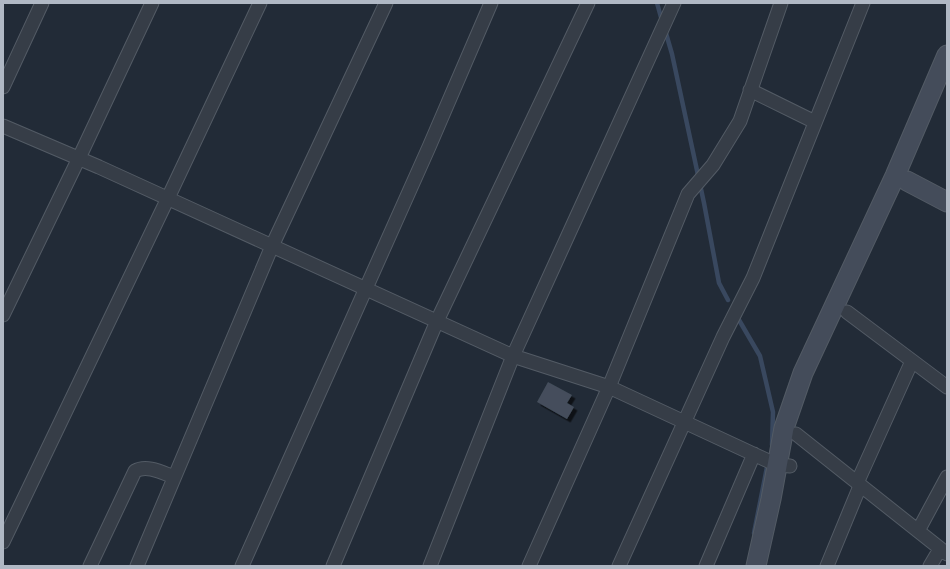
<svg xmlns="http://www.w3.org/2000/svg" width="950" height="569" viewBox="0 0 950 569" font-family="Karla,sans-serif">
  <style>
    .lines { fill: none; stroke-linecap: round; stroke-linejoin: round }
    .stream { stroke: #39485f; stroke-width: 4.5 }
    .building { fill: #444e5b; filter: url(#shadow) }
    .street-casing { stroke: #535b65; stroke-width: 15 }
    .secondary-casing { stroke: #535b65; stroke-width: 21 }
    .street { stroke: #363d47; stroke-width: 13 }
    .secondary { stroke: #444c5a; stroke-width: 19 }
  </style>
  <defs>
    <filter id="shadow"><feDropShadow dx="3.5" dy="3.5" stdDeviation="0" flood-color="#0009"/></filter>
  </defs>
  <rect width="100%" height="100%" fill="#222b37"/>
  <g class="lines">
    <path class="stream" d="M657,3L662,21
      M665,30L672,54L704,203L719,283L728,300
      M739,320L760,356L773,412L772,445
      M754,533L768,462"/>
  </g>
  <path class="building" d="M548,382L572,395L567,403L574,407L567,419L537,402Z"/>
  <g class="lines">
    <g class="street-casing">
      <path id="street" d="M3,87L42,3
        M750,90L815,122
        M3,126L99,167L513,356L609,387L777,465L790,466
        M847,312L947,387
        M3,315L79,158L152,3
        M796,434L947,554
        M857,483L912,361
        M918,531L947,477
        M3,542L168,198L260,3
        M90,566L135,471C147,464 163,473 174,477
        M137,566L272,246L386,3
        M242,566L429,147L491,3
        M333,566L437,321L588,3
        M430,566L513,356L674,3
        M529,566L609,387L688,194L713,165L740,121L781,3
        M619,566L723,337L753,278L863,3
        M706,566L754,454
        M827,566L860,486
        M930,566L940,549"/>
    </g>
    <g class="secondary-casing">
      <path id="secondary" d="M907,181L947,202
        M756,566L771,499L784,428L803,373L895,176L947,55"/>
    </g>
    <use href="#street" class="street"/>
    <use href="#secondary" class="secondary"/>
  </g>
  <rect width="950" height="569" fill="none" stroke="#b0b8c4" stroke-width="8"/>
</svg>
